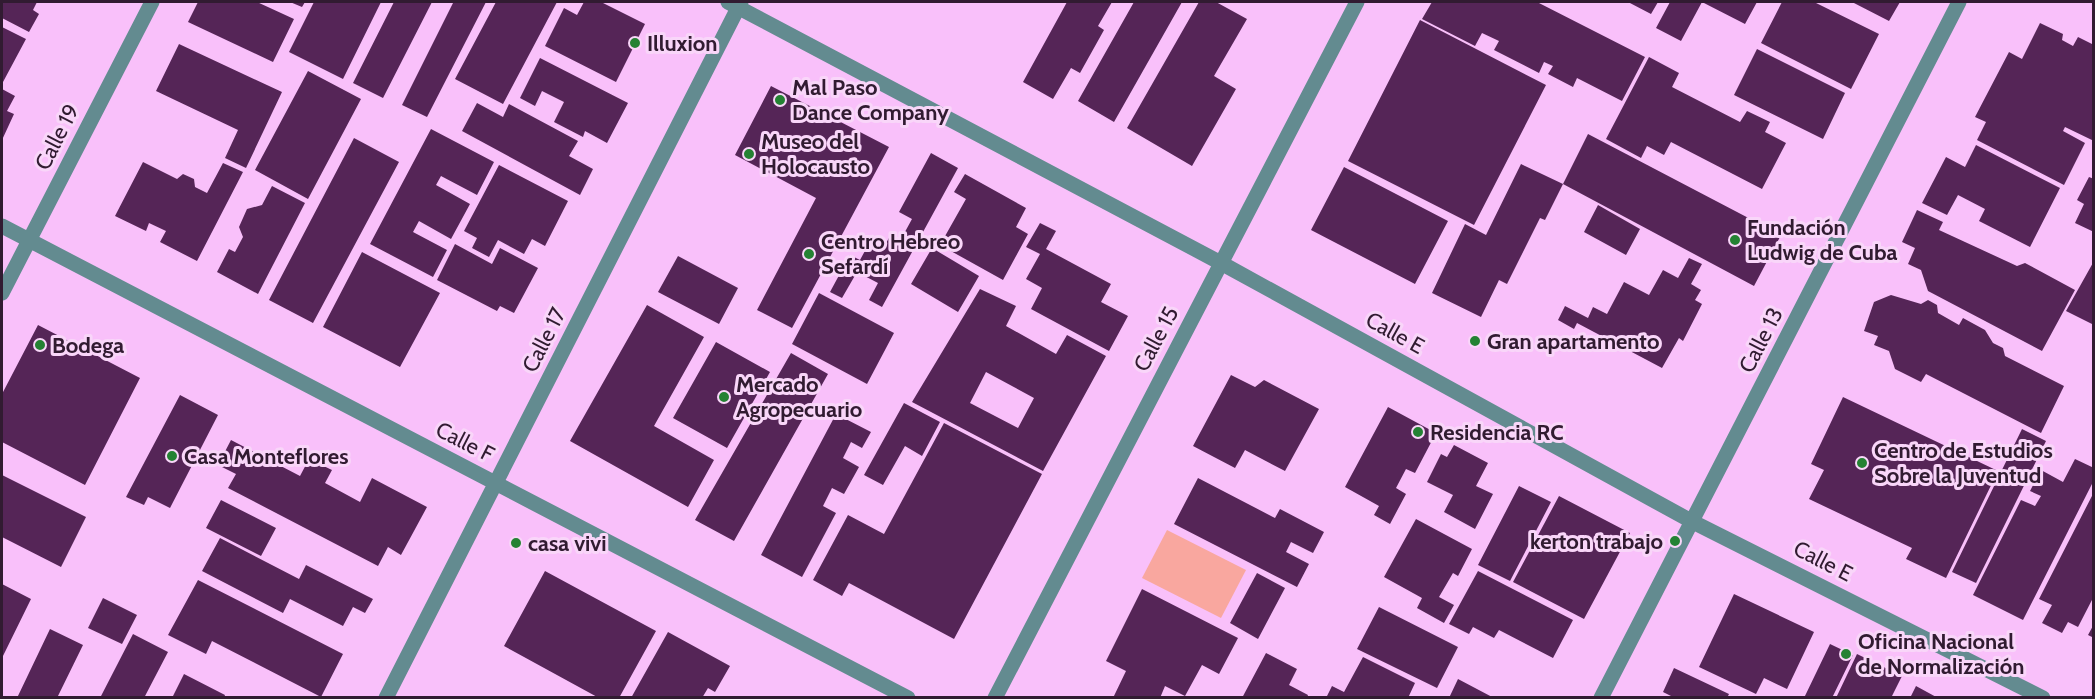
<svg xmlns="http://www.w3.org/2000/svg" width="2095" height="699" viewBox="0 0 2095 699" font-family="Cabin,sans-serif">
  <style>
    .green { fill: #f9a79f }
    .building { fill: #552557; fill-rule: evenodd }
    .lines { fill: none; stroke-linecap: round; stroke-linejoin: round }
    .minor { stroke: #638b90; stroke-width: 15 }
    .poi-dot { fill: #248233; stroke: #f9d6f9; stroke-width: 2 }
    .labels { text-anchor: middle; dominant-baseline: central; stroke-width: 6; stroke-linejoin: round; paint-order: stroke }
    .poi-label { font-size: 22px; font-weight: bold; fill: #311b31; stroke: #f9d6f9; text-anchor: start }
    .street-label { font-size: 22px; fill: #311b31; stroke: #f9d6f9 }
  </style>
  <rect width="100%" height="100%" fill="#f9c0fa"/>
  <path class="green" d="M1167,530L1246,570L1221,618L1142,578Z"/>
  <path class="building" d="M2,2H37L33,10L39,14L29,32L2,18Z
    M198,2H257L294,19L273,62L188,22Z
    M290,2H305L302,7Z
    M314,2H381L343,79L289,52Z
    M394,2H432L383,98L353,83Z
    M450,2H486L427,117L402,105L453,3Z
    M496,2H557L503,104L455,79Z
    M584,2H601L645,24L616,82L545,46L564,8L577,15Z
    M1067,2H1112L1098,26L1104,30L1080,73L1071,68L1053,99L1023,82Z
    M1134,2H1182L1114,122L1078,101Z
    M1199,2H1216L1247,19L1214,76L1236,89L1192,166L1127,128Z
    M1432,2H1537L1645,57L1622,101L1577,78L1573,87L1548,74L1553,66L1544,62L1539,73L1494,50L1499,41L1482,33L1475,46L1422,19Z
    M1628,2H1658L1651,14Z
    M1670,2H1757L1745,24L1702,2L1681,41L1656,28Z
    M1782,2H1814L1879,34L1851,89L1761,43Z
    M1852,2H1900L1889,21Z
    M1420,20L1546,85L1474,225L1348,161Z
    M2040,23L2063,34L2062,40L2073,46L2078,37L2094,45V141L2065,127L2063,131L2085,143L2064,185L1977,140L1986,122L1975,117L2009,52L2022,59Z
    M2,27L26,39L3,82H2Z
    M179,44L282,92L246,168L225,158L238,130L156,91Z
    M1757,49L1845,93L1823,139L1734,95Z
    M1649,57L1679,73L1672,87L1740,122L1747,111L1770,122L1765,132L1786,143L1762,189L1671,142L1664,155L1647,146L1641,158L1606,139Z
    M540,58L628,103L607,143L585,131L583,137L554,122L564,102L542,91L535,106L520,98Z
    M308,71L361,99L308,199L255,170Z
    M771,86L889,147L792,328L757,310L816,198L735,155Z
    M2,89L15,96L7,111L14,114L2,140Z
    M477,103L503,117L509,104L578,141L569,156L593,169L580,195L462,131Z
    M431,129L494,162L477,195L441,176L436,185L470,204L451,239L419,221L413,232L447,250L433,277L370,244Z
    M1588,134L1781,235L1754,286L1563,184L1545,220L1540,218L1507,284L1499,280L1481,317L1432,293L1465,224L1486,235L1521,164L1563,184Z
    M354,138L399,162L313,323L269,300Z
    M1976,145L2060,188L2030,247L1979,221L1985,209L1958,195L1947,215L1922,203L1946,157L1965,167Z
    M931,153L958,168L882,307L869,300L878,283L857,272L842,298L830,292L850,255L860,260L872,238L885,245L890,236L900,241L912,219L899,212Z
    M143,162L177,179L183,174L194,179L195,187L207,193L223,163L243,172L197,261L160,242L166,231L149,223L146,231L115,216Z
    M499,165L568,201L545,246L532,239L524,254L498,240L489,257L472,248L477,238L464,231Z
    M1344,167L1448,221L1415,284L1311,230Z
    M965,174L1026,208L1016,227L1028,234L1003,280L940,245L966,199L954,192Z
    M2089,177L2094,179V232L2075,223L2084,204L2077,200Z
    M272,186L305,203L258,294L217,272L229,249L235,252L243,237L239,227L247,209L262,205Z
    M1598,205L1640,229L1626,255L1584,232Z
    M1917,210L1943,222L1939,230L2017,266L2025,263L2075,290L2042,351L1928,291L1921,270L1908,264L1915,248L1902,242Z
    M1040,223L1056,231L1046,249L1111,284L1101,302L1128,316L1109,351L1031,309L1042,288L1026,279L1040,254L1026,247Z
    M455,244L492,264L500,248L538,268L514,313L500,306L497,311L437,280Z
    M932,248L979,276L958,312L911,284Z
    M362,252L440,293L400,367L323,327Z
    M678,256L738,288L719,324L658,292Z
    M1689,258L1702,264L1691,284L1701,290L1695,300L1702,304L1683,341L1679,338L1662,368L1577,323L1574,329L1558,320L1565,306L1588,318L1593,307L1607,314L1624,282L1649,295L1663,270L1678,278Z
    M2094,261V325L2066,311Z
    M980,289L1016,306L1006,326L1056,354L1067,335L1106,356L1043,471L912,402ZM986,372L1034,398L1018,428L970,403Z
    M819,293L894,333L867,384L792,344Z
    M1891,295L1921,304L1928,300L1937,305L1938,313L1959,325L1963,318L1985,330L1993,343L2003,348L2005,356L2064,386L2041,433L1926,374L1921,382L1895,369L1889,351L1874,345L1878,336L1864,331L1874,302Z
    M647,305L704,337L654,426L714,460L688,507L570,441Z
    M38,325L140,378L85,485L2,442V394Z
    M716,342L770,372L727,448L673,418Z
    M791,353L828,374L734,541L695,520Z
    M1231,375L1255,387L1264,380L1319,409L1285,471L1245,450L1235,468L1193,446Z
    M180,395L218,415L170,508L148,497L144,505L126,497Z
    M1843,397L1998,471L1946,578L1906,559L1912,548L1809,499L1824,470L1811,464Z
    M904,403L940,422L922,456L905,446L883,485L864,475Z
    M1388,407L1436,433L1415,473L1406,469L1396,488L1406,494L1390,524L1374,515L1379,506L1345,487Z
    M836,414L871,432L862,448L851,442L843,458L859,467L844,494L832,488L823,506L836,513L802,577L761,555Z
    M944,423L1042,474L954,639L849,583L842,596L813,580L848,515L884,534Z
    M2022,429L2046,441L1976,583L1952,572Z
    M231,440L300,476L309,459L332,470L325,483L360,502L372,478L427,507L401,555L388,547L378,566L228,488L236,474L218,465Z
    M1454,445L1488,463L1476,486L1493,494L1475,529L1444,512L1453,495L1427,482L1441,454L1447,457Z
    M2075,459L2094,468V480L2023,620L1973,595L2021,500L2035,506L2041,496L2030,491L2041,470L2063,482Z
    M2,475L86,517L61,567L2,537Z
    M1198,478L1275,518L1280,509L1324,532L1313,553L1291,542L1286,552L1309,564L1297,587L1174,524Z
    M1519,486L1551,502L1510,581L1478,565Z
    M2094,492V596L2078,627L2068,622L2062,633L2042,623L2052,605L2039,599Z
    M1559,496L1630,533L1584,619L1513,582Z
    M221,500L276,528L261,556L206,528Z
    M1416,519L1472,549L1458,576L1453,573L1439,597L1454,605L1444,623L1417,608L1422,598L1384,577Z
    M220,538L299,579L306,565L373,599L365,613L353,607L343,626L290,599L283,613L202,571Z
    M545,571L656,631L619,698H599L504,646Z
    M1478,571L1573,620L1553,658L1499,630L1494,638L1473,627L1469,634L1449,624Z
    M1257,573L1285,588L1258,639L1230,623Z
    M198,580L343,654L321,697L212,641L206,654L168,635Z
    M2,584L31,599L2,658Z
    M1142,589L1238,638L1219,674L1202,665L1185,696L1165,686L1160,698H1113L1126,671L1106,661Z
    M1734,594L1814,632L1787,689L1764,678L1756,694L1699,667Z
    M103,598L137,615L122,644L88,628Z
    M1379,607L1458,647L1437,688L1357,649Z
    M2094,624V638L2088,635Z
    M50,629L83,645L57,698H17Z
    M668,632L730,666L715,692L708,688L702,698H631Z
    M133,634L168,652L144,698H100Z
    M1830,644L1853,655L1832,698H1804Z
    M1266,653L1297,669L1289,685L1308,695L1307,698H1242Z
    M1857,654L1902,676L1891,698H1836Z
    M1363,657L1415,683L1408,698H1326L1332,686L1344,692Z
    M1674,668L1729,694L1727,698H1675L1663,692Z
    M184,674L225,695L224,698H172Z
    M1458,679L1494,698H1449Z
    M1916,686L1938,698H1910Z"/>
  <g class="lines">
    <path class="minor" d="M728,2L1221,263L1693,522L2043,698
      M2,226L908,698
      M2,293L152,2
      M386,698L741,2
      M995,698L1357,2
      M1601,698L1959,2"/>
  </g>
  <g class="poi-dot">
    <circle cx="635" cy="43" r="6"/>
    <circle cx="780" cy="100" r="6"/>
    <circle cx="749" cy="154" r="6"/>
    <circle cx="1735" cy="240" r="6"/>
    <circle cx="809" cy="254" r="6"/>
    <circle cx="1475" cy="341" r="6"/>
    <circle cx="40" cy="345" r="6"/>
    <circle cx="724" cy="397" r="6"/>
    <circle cx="1418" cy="432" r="6"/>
    <circle cx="172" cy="456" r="6"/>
    <circle cx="1862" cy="463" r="6"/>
    <circle cx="1675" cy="541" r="6"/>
    <circle cx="516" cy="543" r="6"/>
    <circle cx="1846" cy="654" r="6"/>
  </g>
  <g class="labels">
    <g class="poi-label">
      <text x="647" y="43">Illuxion</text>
      <text x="792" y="87">Mal Paso<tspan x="792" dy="25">Dance Company</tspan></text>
      <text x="761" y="141">Museo del<tspan x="761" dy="25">Holocausto</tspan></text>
      <text x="1747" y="227">Fundación<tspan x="1747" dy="25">Ludwig de Cuba</tspan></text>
      <text x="821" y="241">Centro Hebreo<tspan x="821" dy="25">Sefardí</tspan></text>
      <text x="1487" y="341">Gran apartamento</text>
      <text x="52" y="345">Bodega</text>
      <text x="736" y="384">Mercado<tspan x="736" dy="25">Agropecuario</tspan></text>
      <text x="1430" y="432">Residencia RC</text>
      <text x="1874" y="450">Centro de Estudios<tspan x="1874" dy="25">Sobre la Juventud</tspan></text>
      <text x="184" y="456">Casa Monteflores</text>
      <text x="1663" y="541" text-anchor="end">kerton trabajo</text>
      <text x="528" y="543">casa vivi</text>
      <text x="1858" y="641">Oficina Nacional<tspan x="1858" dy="25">de Normalización</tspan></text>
    </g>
    <g class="street-label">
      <text transform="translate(57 137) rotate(-63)">Calle 19</text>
      <text transform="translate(1395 333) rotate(29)">Calle E</text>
      <text transform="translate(1156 339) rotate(-62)">Calle 15</text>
      <text transform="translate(544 340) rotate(-63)">Calle 17</text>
      <text transform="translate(1761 340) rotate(-63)">Calle 13</text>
      <text transform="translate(465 442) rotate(27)">Calle F</text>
      <text transform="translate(1823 561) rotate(27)">Calle E</text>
    </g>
  </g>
  <rect width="2095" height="699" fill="none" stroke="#311b31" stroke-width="6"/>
</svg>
